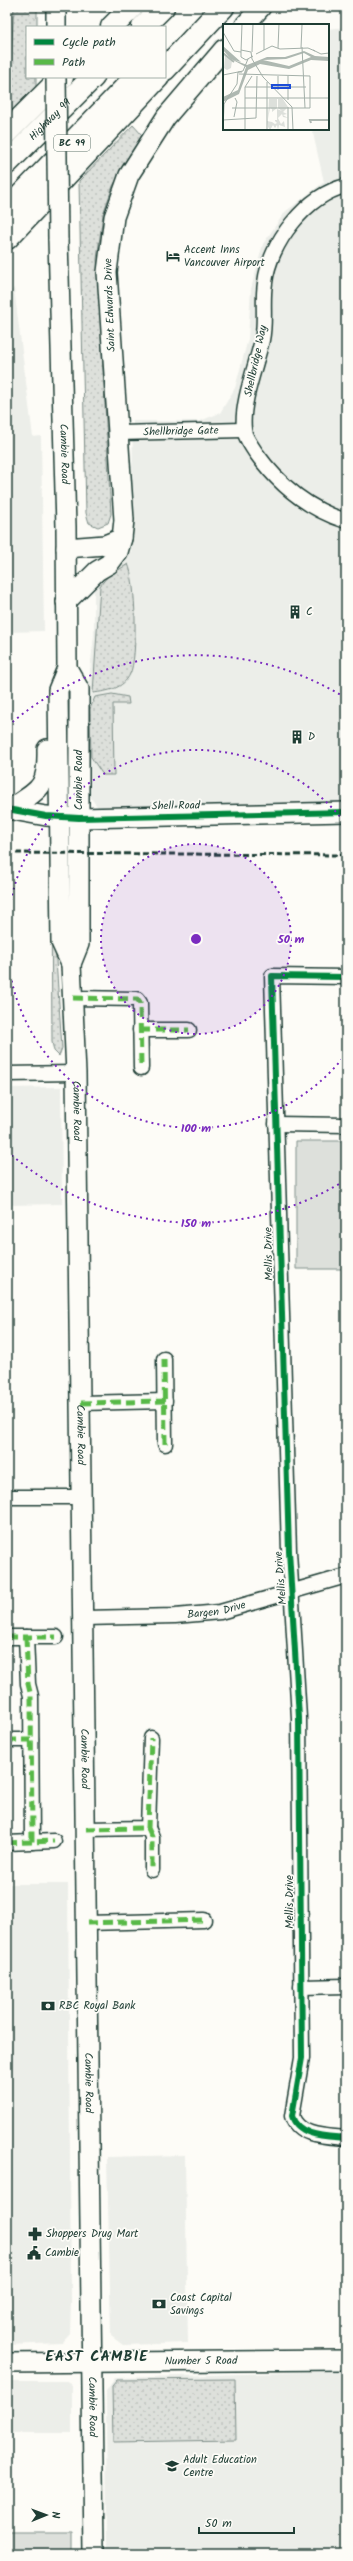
<svg xmlns="http://www.w3.org/2000/svg" width="353" height="2561" viewBox="0 0 353 2561" font-family="Kalam,sans-serif">
  <style>
    .built { fill: #eceee9 }
    .grass { fill: url(#grass-dots); stroke: #7e8e88 }
    .park { fill: #dde0db; stroke: #7e8e88 }
    .lines { fill: none; stroke-linecap: round; stroke-linejoin: round }
    .street-casing { stroke: #1f3d34; stroke-width: 17 }
    .secondary-casing { stroke: #1f3d34; stroke-width: 22 }
    .highway-casing { stroke: #1f3d34; stroke-width: 25 }
    .street { stroke: #fdfcf7; stroke-width: 14 }
    .secondary { stroke: #fdfcf7; stroke-width: 19 }
    .highway { stroke: #fdfcf7; stroke-width: 22 }
    .rail { stroke: #1f3d34; stroke-width: 3; stroke-dasharray: 6 3; stroke-linecap: butt }
    .secondary-bridge-casing { stroke: #1f3d34; stroke-width: 22; stroke-linecap: butt }
    .secondary-bridge { stroke: #fdfcf7; stroke-width: 19 }
    .quiet { stroke: #58b947; stroke-width: 5; stroke-dasharray: 10 5; stroke-linecap: butt }
    .cycleway-casing { stroke: #fdfcf7; stroke-width: 8 }
    .cycleway { stroke: #00873e; stroke-width: 6 }
    .ring { fill: none; stroke: #7b2cbf; stroke-width: 2; stroke-dasharray: 2 4 }
    .labels { text-anchor: middle; dominant-baseline: central; stroke-width: 3.5; stroke-linejoin: round; paint-order: stroke }
    .shield { fill: #fdfcf7; stroke: #62766e; stroke-width: 1 }
    .shield-label { font-size: 10px; font-weight: bold; fill: #1f3d34 }
    .street-label { font-size: 11px; fill: #1f3d34; stroke: #fdfcf7 }
    .poi-label { font-size: 11px; fill: #1f3d34; stroke: #fdfcf7; text-anchor: start }
    .district-label { font-size: 15px; font-weight: bold; letter-spacing: 1px; fill: #1f3d34; stroke: #fdfcf7 }
    .inset-river { fill: none; stroke: #aeb8b1; stroke-width: 2 }
    .inset-road { fill: none; stroke: #a4b0a9; stroke-width: 1 }
    .view { fill: #1d4ed8; fill-opacity: 0.15; stroke: #1d4ed8; stroke-width: 2 }
    .inset-edge { fill: none; stroke: #1f3d34; stroke-width: 2 }
    .centre { fill: #7b2cbf; stroke: #fdfcf7; stroke-width: 2 }
    .ring-label { font-size: 12px; text-anchor: middle; font-weight: bold; fill: #7b2cbf; stroke: #fdfcf7; stroke-width: 3.5; stroke-linejoin: round; paint-order: stroke }
  </style>
  <defs>
    <pattern id="grass-dots" width="8" height="8" patternUnits="userSpaceOnUse"><rect width="8" height="8" fill="#dde0db"/><path d="M2 2h.1M6 6h.1" fill="none" stroke="#bdc1bd" stroke-width="1.8" stroke-linecap="round"/></pattern>
  </defs>
  <rect width="100%" height="100%" fill="#fdfcf7"/>
  <filter id="ink" filterUnits="userSpaceOnUse"><feTurbulence type="fractalNoise" baseFrequency=".025" numOctaves="2"/><feDisplacementMap in="SourceGraphic" scale="8" xChannelSelector="R" yChannelSelector="G"/><feConvolveMatrix kernelMatrix="1 2 1 2 8 2 1 2 1" color-interpolation-filters="sRGB"/></filter>
  <g filter="url(#ink)">
    <path class="built" d="M346,27V806L101,812L89,795L86,707L94,635V589L97,581L120,564L131,552L133,421H200L220,413L235,388L248,339L251,289L263,244L285,212L324,182L312,129H328V29Z
      M14,288L33,437L41,436L44,631L7,632V294Z
      M61,1087L62,1204L7,1205V1088Z
      M7,1884H68L71,2300L70,2334L62,2343L7,2345Z
      M185,2155L188,2343L123,2345L111,2336L107,2157Z
      M346,2371V2554H107L106,2391L115,2378Z
      M7,2381H67L72,2386V2433H7Z"/>
    <path class="grass" d="M14,7H37V27H27V77H36V89L7,120Z
      M133,125L142,135L113,186L103,214L97,259L111,514L108,523L98,527L89,523L86,513L79,181Z
      M128,564C136,579 138,659 130,674C123,689 108,691 93,693L100,586L107,577Z
      M112,694L128,697L129,704H113L114,775H103L91,757L90,709L95,697Z
      M51,886L62,1048L59,1056L54,1051L52,1042Z
      M235,2379L236,2440L113,2442L112,2386L117,2380Z"/>
    <path class="park" d="M296,1141H346V1269H296Z
      M7,2532H72V2554H7Z"/>
    <g class="lines">
      <g class="street-casing">
        <g id="street">
          <path d="M346,186C306,195 269,244 265,283C262,302 266,321 262,340C256,366 241,403 244,429C244,436 252,447 256,453C279,485 308,509 346,521"/>
          <path id="s1" d="M119,433L243,430"/>
          <path d="M346,977L272,976L289,1551L299,1718L302,2058L292,2116C298,2137 328,2136 346,2138"/>
          <path d="M73,998L137,999L140,1003L141,1068"/>
          <path d="M140,1030H189"/>
          <path d="M7,1074L76,1073"/>
          <path d="M276,1124L346,1125"/>
          <path d="M164,1359L165,1444"/>
          <path d="M81,1403L165,1401"/>
          <path d="M7,1497H81"/>
          <path id="s2" d="M84,1618L175,1616L220,1612L346,1576"/>
          <path d="M7,1637H56"/>
          <path d="M26,1637L28,1684L31,1696L32,1842"/>
          <path d="M7,1740H31"/>
          <path d="M148,1828L152,1837V1870"/>
          <path d="M86,1829L148,1828L151,1738"/>
          <path d="M7,1843L54,1841"/>
          <path d="M87,1923L204,1920"/>
          <path d="M301,1987L346,1986"/>
        </g>
      </g>
      <g class="secondary-casing">
        <g id="secondary">
          <path d="M245,25L261,7"/>
          <path d="M56,27V7"/>
          <path id="s3" d="M58,239L66,527L67,668L58,690L61,942L71,964L76,1073L94,2554"/>
          <path d="M66,548L105,545L122,538"/>
          <path d="M66,602L97,571L109,564L118,552L122,538L124,520L107,272L114,217L129,175L166,117L224,49"/>
          <path d="M67,668L79,689V944L71,964"/>
          <path d="M7,809L46,816L79,818L346,812"/>
          <path d="M10,809C40,789 48,788 47,749"/>
          <path id="s4" d="M7,2363L346,2360"/>
        </g>
      </g>
      <g class="highway-casing">
        <g id="highway">
          <path d="M112,27L132,7"/>
          <path d="M143,27L163,7"/>
          <path d="M165,69L223,7"/>
          <path d="M7,132L62,77"/>
          <path id="s5" d="M7,163L93,77"/>
          <path d="M7,210L136,77"/>
          <path d="M7,238L158,77"/>
        </g>
      </g>
      <use href="#street" class="street"/>
      <use href="#secondary" class="secondary"/>
      <use href="#highway" class="highway"/>
      <path class="rail" d="M7,853L346,855"/>
      <g class="secondary-bridge-casing">
        <path id="secondary-bridge" d="M56,77L58,239"/>
      </g>
      <use href="#secondary-bridge" class="secondary-bridge"/>
      <path class="quiet" d="M73,998L137,999L140,1003L141,1068
        M140,1030H189
        M164,1359L165,1444
        M81,1403L165,1401
        M7,1637H56
        M26,1637L28,1684L31,1696L32,1842
        M7,1740H31
        M148,1828L152,1837V1870
        M86,1829L148,1828L151,1738
        M7,1843L54,1841
        M87,1923L204,1920"/>
      <g class="cycleway-casing">
        <path id="cycleway" d="M7,809L46,816L79,818L346,812
          M346,977L272,976L289,1551L299,1718L302,2058L292,2116C298,2137 328,2136 346,2138"/>
      </g>
      <use href="#cycleway" class="cycleway"/>
    </g>
  </g>
  <circle cx="196" cy="939" r="95" fill="#7b2cbf" fill-opacity=".12"/>
  <g class="ring">
    <circle cx="196" cy="939" r="95"/>
    <path d="M346 1054A189 189 0 0 1 7 941M7 937A189 189 0 0 1 346 824"/>
    <path d="M344 1181A284 284 0 0 1 8 1152M8 726A284 284 0 0 1 344 697"/>
  </g>
  <defs>
    <g id="hotel-bare" transform="scale(1.08)"><path d="M-6-4.5h1.5V1H6V5H4.5V3h-9V5H-6ZM-4 0a1.8 1.8 0 1 1 3.6 0ZM.5 0V-2.5h3Q6-2.5 6 0Z" fill="#1f3d34" stroke="#fdfcf7" stroke-width="2.5" paint-order="stroke"/></g>
    <g id="building-bare" transform="scale(1.08)"><path d="M-4-6H4V6H1V3H-1V6H-4ZM-2.5-4.3h1.7v1.8h-1.7ZM.8-4.3h1.7v1.8H.8ZM-2.5-1h1.7V.8h-1.7ZM.8-1h1.7V.8H.8Z" fill="#1f3d34" stroke="#fdfcf7" stroke-width="2.5" paint-order="stroke"/></g>
    <g id="bank-bare" transform="scale(1.08)"><path d="M-6-4H6V4H-6ZM0-2.3a2.3 2.3 0 1 0 0 4.6a2.3 2.3 0 1 0 0-4.6Z" fill="#1f3d34" stroke="#fdfcf7" stroke-width="2.5" paint-order="stroke"/></g>
    <g id="pharmacy-bare" transform="scale(1.08)"><path d="M-2-6h4v4h4v4h-4v4h-4v-4h-4v-4h4Z" fill="#1f3d34" stroke="#fdfcf7" stroke-width="2.5" paint-order="stroke"/></g>
    <g id="civic-bare" transform="scale(1.08)"><path d="M-.6-6.5H3V-4.5H.6V-3L4-1V1h2V6H-6V1h2V-1L-.6-3ZM-1.2 2.5V6h2.4V2.5Z" fill="#1f3d34" stroke="#fdfcf7" stroke-width="2.5" paint-order="stroke"/></g>
    <g id="school-bare" transform="scale(1.08)"><path d="M0-5L7-2L0 1L-7-2ZM-4 1L0 2.5L4 1V4Q0 6-4 4Z" fill="#1f3d34" stroke="#fdfcf7" stroke-width="2.5" paint-order="stroke"/></g>
  </defs>
  <g fill-rule="evenodd">
    <use href="#hotel-bare" x="173" y="256"/>
    <use href="#building-bare" x="295" y="612"/>
    <use href="#building-bare" x="297" y="737"/>
    <use href="#bank-bare" x="48" y="2006"/>
    <use href="#pharmacy-bare" x="35" y="2234"/>
    <use href="#civic-bare" x="34" y="2253"/>
    <use href="#bank-bare" x="159" y="2304"/>
    <use href="#school-bare" x="172" y="2466"/>
  </g>
  <g class="labels">
    <rect class="shield" x="54" y="135" width="36" height="16" rx="3"/>
    <g class="shield-label">
      <text x="72" y="143">BC 99</text>
    </g>
    <g class="street-label">
      <text stroke="none"><textPath href="#s5" startOffset="61">Highway 99</textPath></text>
      <text transform="translate(110 305) rotate(-92)">Saint Edwards Drive</text>
      <text transform="translate(256 361) rotate(-78)">Shellbridge Way</text>
      <text stroke="none"><textPath href="#s1" startOffset="62">Shellbridge Gate</textPath></text>
      <text stroke="none"><textPath href="#s3" startOffset="215">Cambie Road</textPath></text>
      <text transform="translate(79 780) rotate(-90)">Cambie Road</text>
      <text transform="translate(176 806) rotate(-1)">Shell Road</text>
      <text stroke="none"><textPath href="#s3" startOffset="876">Cambie Road</textPath></text>
      <text transform="translate(269 1254) rotate(-91)">Mellis Drive</text>
      <text stroke="none"><textPath href="#s3" startOffset="1200">Cambie Road</textPath></text>
      <text transform="translate(281 1578) rotate(-95)">Mellis Drive</text>
      <text stroke="none"><textPath href="#s2" startOffset="133">Bargen Drive</textPath></text>
      <text stroke="none"><textPath href="#s3" startOffset="1524">Cambie Road</textPath></text>
      <text transform="translate(290 1902) rotate(-90)">Mellis Drive</text>
      <text stroke="none"><textPath href="#s3" startOffset="1848">Cambie Road</textPath></text>
      <text stroke="none"><textPath href="#s4" startOffset="194">Number 5 Road</textPath></text>
      <text stroke="none"><textPath href="#s3" startOffset="2172">Cambie Road</textPath></text>
    </g>
    <g class="poi-label">
      <text x="184" y="250">Accent Inns<tspan x="184" dy="13">Vancouver Airport</tspan></text>
      <text x="306" y="612">C</text>
      <text x="308" y="737">D</text>
      <text x="59" y="2006">RBC Royal Bank</text>
      <text x="46" y="2234">Shoppers Drug Mart</text>
      <text x="45" y="2253">Cambie</text>
      <text x="170" y="2298">Coast Capital<tspan x="170" dy="13">Savings</tspan></text>
      <text x="183" y="2460">Adult Education<tspan x="183" dy="13">Centre</tspan></text>
    </g>
    <g class="district-label">
      <text x="97" y="2357">EAST CAMBIE</text>
    </g>
  </g>
  <g transform="translate(223 24)">
    <rect width="106" height="106" fill="#fdfcf7"/>
    <path d="M0,28L11,38L16,41L9,37L8,44L4,46L1,44L2,33Z" fill="#dde0db"/>
    <path d="M46,75H54V84L49,88V98L52,100L54,99L52,97V90V96H54V85L59,87L55,84V75H60L65,83L60,88L64,90L60,91L65,94L60,93L59,90L55,94L58,100L61,97L62,103L56,101L55,106L54,101L52,104L50,101L47,106L45,103L44,97L49,98V85L47,84L45,95Z" fill="#dde0db"/>
    <path d="M0,22L18,38L11,36L24,41L44,33H62L81,27L92,32L106,33V37L88,36L66,45L37,40L25,46L16,70L0,78V73L15,66L23,43L8,35L0,26ZM81,29L88,33L66,42L40,36L63,35Z" fill="#aeb8b1" fill-rule="evenodd"/>
    <path class="inset-river" d="M0,29L11,38M88,99L87,96H106"/>
    <path class="inset-road" d="M0,8L11,27L18,28V33L23,36L30,32M79,23L82,84M55,24L56,0M78,24L79,1M18,26L28,28L29,35L40,53L69,83L70,106M41,26V0M90,26L98,30L106,29M18,28L19,0M29,28L30,0M33,30L49,22L57,25L85,24L92,27M0,51L20,47L25,35M22,63H56M54,63H83M55,66V52M22,74H54M54,74H106M65,76V52M9,84H87V52L16,50M11,93L14,78L12,74M0,96L33,94L34,52M0,106L1,80L14,60L15,48H19M22,106V63L29,52M44,106V58M65,106V83"/>
    <path class="view" d="M49,61H67V64H49Z"/>
    <rect width="106" height="106" class="inset-edge"/>
  </g>
  <circle cx="196" cy="939" r="6" class="centre"/>
  <g class="ring-label">
    <text x="291" y="943">50 m</text>
    <text x="196" y="1132">100 m</text>
    <text x="196" y="1227">150 m</text>
  </g>
  <rect width="353" height="2561" fill="none" stroke="#fdfcf7" stroke-width="24"/>
  <rect x="12" y="12" width="329" height="2537" fill="none" stroke="#1f3d34" stroke-width="1.5" filter="url(#ink)"/>
  <rect x="26" y="26" width="140" height="52" fill="#fdfcf7" stroke="#a4b0a9"/>
  <rect x="34" y="39" width="20" height="6" fill="#00873e" stroke="#a4b0a9"/>
  <text x="62" y="46" font-size="12" fill="#1f3d34">Cycle path</text>
  <rect x="34" y="59" width="20" height="6" fill="#58b947" stroke="#a4b0a9"/>
  <text x="62" y="66" font-size="12" fill="#1f3d34">Path</text>
  <g transform="translate(46 2515) rotate(89)" stroke="#fdfcf7" stroke-width="3" paint-order="stroke">
  <path d="M0-3L7 15L0 10L-7 15Z" fill="#1f3d34"/>
  <text y="-6" font-size="11" font-weight="bold" text-anchor="middle" fill="#1f3d34">N</text>
  </g>
  <path d="M199 2527v6h95v-6" fill="none" stroke="#1f3d34" stroke-width="2"/>
  <text x="205" y="2527" font-size="12" fill="#1f3d34" stroke="#fdfcf7" stroke-width="3" paint-order="stroke">50 m</text>
</svg>
